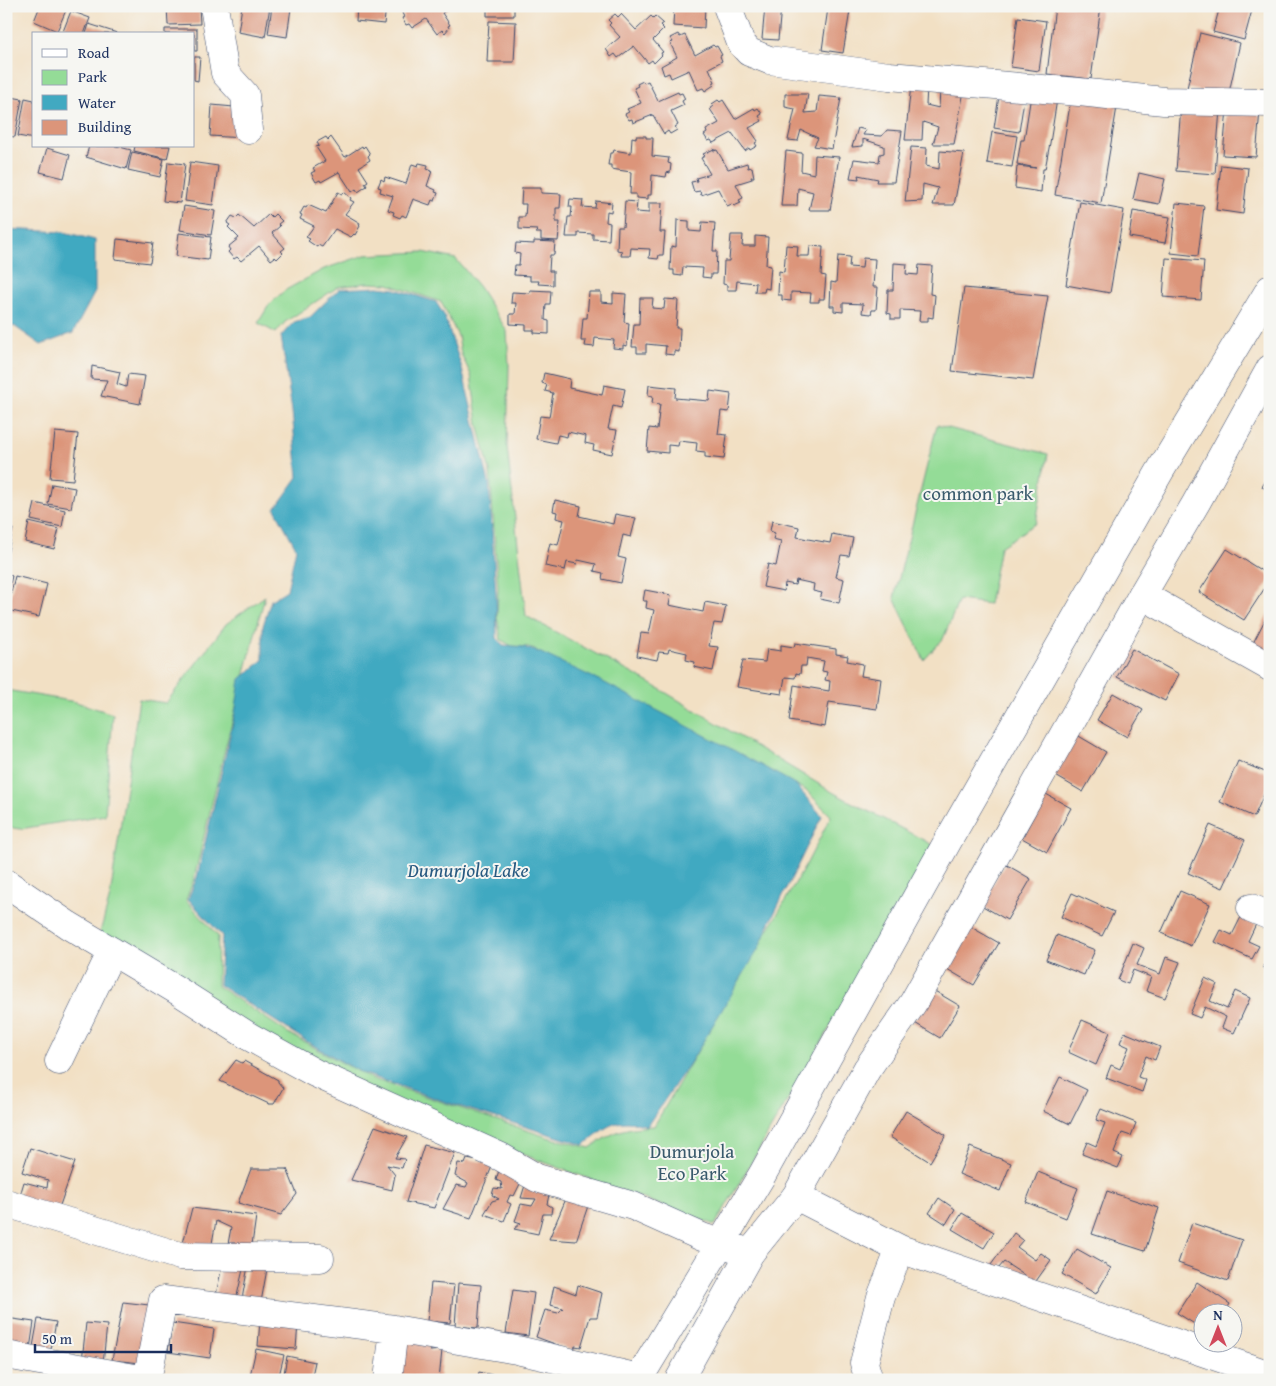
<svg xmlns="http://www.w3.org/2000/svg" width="1276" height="1386" viewBox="0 0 1276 1386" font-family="'Gentium Book Plus',serif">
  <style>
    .green { fill: #94dc97; stroke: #58867a }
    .water { fill: #41a9c1; stroke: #2e6c90 }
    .building { fill: #dc957a }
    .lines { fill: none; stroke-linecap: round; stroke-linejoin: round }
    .minor-casing { stroke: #3b4a6d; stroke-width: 29 }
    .major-casing { stroke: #3b4a6d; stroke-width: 29 }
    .minor { stroke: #fff; stroke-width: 28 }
    .major { stroke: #fff; stroke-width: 28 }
    .labels { text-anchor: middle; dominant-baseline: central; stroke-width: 4; stroke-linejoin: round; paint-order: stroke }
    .park-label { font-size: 19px; fill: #395a6c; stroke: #f6f6f2 }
    .water-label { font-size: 20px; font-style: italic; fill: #285a81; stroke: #f6f6f2 }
  </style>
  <rect width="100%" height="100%" fill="#f6f6f2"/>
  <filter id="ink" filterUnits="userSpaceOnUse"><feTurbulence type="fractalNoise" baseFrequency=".02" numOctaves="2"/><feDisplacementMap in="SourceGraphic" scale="10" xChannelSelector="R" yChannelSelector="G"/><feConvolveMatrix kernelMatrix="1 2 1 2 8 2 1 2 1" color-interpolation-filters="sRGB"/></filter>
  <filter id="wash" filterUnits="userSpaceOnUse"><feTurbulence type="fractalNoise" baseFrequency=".0096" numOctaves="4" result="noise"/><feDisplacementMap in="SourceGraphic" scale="20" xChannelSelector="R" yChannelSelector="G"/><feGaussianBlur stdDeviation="1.12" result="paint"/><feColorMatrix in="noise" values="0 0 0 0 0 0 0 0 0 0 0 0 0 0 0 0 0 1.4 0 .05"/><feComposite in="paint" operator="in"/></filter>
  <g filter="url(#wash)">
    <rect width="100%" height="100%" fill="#f2e0c4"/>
    <path class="green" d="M423,252L456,259L479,287L507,331L509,366L507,447L526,616L648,682L834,793L933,845L833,1022L715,1225L470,1135L324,1073L97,943L110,897L139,699L166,703L226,624L265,596L223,757L194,879L186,900L218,936L217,986L288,1033L370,1078L547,1137L590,1148C616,1130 623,1128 654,1126L807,863L831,816L807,791L529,647L512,646L501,640L497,617L498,589L490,472L478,424L471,375L461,354L458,336L441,302L388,284L367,283L338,287L285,322L276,333L258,323L269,305L284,291L324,269L365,255Z
      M937,425L1048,454L1036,523L1000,547L989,604L959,600L943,639L924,660L894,598Z
      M6,690L76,702L113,714L105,815L20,829L6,827Z"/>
    <path class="water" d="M6,229L64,232L95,240V292L73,333L41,345L14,326L6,330Z
      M378,287L395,289L436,302L444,315L461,365L489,483L496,595L497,638L503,645L523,647L541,653L603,682L735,751L795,784L822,816L772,918L758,950L690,1063L647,1126C616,1116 607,1126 584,1145L452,1104L362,1073L306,1041L219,985L222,936L188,899L197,877L235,714L240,679L263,660V626L271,600L287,590L296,548L275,509L298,477L292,411L281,336L294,322L310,317L339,289Z"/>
    <g id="blocks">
      <path class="building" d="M40,6H64L67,8L57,31L34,21Z
        M167,6H199L200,24L168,25Z
        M242,6H270L265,37L238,32Z
        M272,6L291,8L287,37L268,34Z
        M357,6H386L384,24L356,21Z
        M411,6H452L442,13L450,25L448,26L449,28L445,33L442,30L437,34L426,19L412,28L409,24L406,25L402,18L404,17L402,13Z
        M487,6H514V16H487Z
        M551,6H571V9L551,8Z
        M674,6H705L704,28L673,26Z
        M765,6H781L778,40L762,39Z
        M1055,6H1101L1091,79L1047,74Z
        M1220,6H1237L1252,10L1244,40L1213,32Z
        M828,8L850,11L843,53L822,50Z
        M71,11L90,18L84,34H62Z
        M615,14L618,17L621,14L636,30L651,16L653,18L655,16L663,23L660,25L664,29L653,40L663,52L661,53L662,55L654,63L652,60L648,63L634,46L618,58L615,54L611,57L606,49L620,37L609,25L611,23L608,20Z
        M1018,17L1046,21L1039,71L1011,67Z
        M489,21L516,22L514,62H487Z
        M89,24L117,33V34H86Z
        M165,29H197V51H194V34H165Z
        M1200,33L1240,43L1228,97L1187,88Z
        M678,34L680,37L685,35L695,55L713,45L715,47L717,46L722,55L720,56L722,61L709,68L715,82L713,83L714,85L705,91L703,88L698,90L689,70L671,78L669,73L664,75L661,66L677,57L670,43L673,42L670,38Z
        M194,57H200L198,81L194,80Z
        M643,81L644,83L648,81L658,101L678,92L679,94L682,93L685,99L682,101L684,105L671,111L678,125L675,127L677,130L670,134L668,131L664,134L653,115L633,123L632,119L629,120L625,114L629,112L627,109L641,103L634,88L638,86L637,84Z
        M911,85L927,87L926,105L939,108L940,89L964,91L954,144H933L938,127L923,122L922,140H905Z
        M1032,89L1058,93L1050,143L1045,169H1043L1041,192L1015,188L1017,166L1036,168L1017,164L1021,140H1024Z
        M1072,93L1118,101L1101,203L1055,195Z
        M785,94H808L805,113L817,112L819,96L841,98L832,149L814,146L818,138L801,130L798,141L788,140L795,109L785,107Z
        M6,96L22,99L15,137L6,136Z
        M999,96L1024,100L1019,132L994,128Z
        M25,98L34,100V139L18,136Z
        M718,100L720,102L723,100L735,119L754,108L755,110L758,108L762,114L759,116L762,121L749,128L758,141L755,143L757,146L750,150L749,148L745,151L732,133L713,143L711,140L708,141L704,135L707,133L706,130L719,123L710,109L714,106L712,104Z
        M212,105L245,108L243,138L210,136Z
        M1181,106L1220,109L1215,174L1176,171Z
        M1227,108L1260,110L1256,157L1223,155Z
        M858,128L866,130L863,135L882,136L887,130L902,131L894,182H877L878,179L858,175L859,179L850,178L854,159L879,162L880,154L884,153V146L863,139V146L852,147Z
        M992,132L1017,136L1012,167L987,163Z
        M636,136H646V138H653L652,156L669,158L668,163L671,164L670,173L667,172L666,177L652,175L651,195H648V199L636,198V194H630L631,172L611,169V165H608L610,153H613L614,150L631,153L632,137L636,138Z
        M326,137L328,140L331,137L345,157L362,146L363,148L365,146L370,154L368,156L370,160L359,167L368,181L365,183L367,186L358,192L356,189L352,192L339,172L321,182L320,180L316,182L311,173L315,171L313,168L325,161L316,147L319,146L317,142Z
        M89,146H116L131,150L126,169L86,157Z
        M135,146H170L167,159L134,151Z
        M911,147L927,148L926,166L939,169L940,151L964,153L954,205H933L938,188L923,184L922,201L905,202Z
        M47,148L70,155L64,178L40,172Z
        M714,149V151L717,150L728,169L747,163L748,168L752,167L754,177H751L752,179L736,184L743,198L739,200L741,203L734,206L732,204L727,206L718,189L701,195L700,191L694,192L691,182L697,181L696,178L710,174L701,158L705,156L703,154Z
        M786,151L802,153L801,171L814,174L815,155L839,157L830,210H809L813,192L798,188L797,206H781Z
        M132,152L164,159L160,177L128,170Z
        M168,162L185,164L180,203L163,201Z
        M190,162L218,166L213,205L185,201Z
        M419,163L428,165L427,169L432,171L427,186L436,190L435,192L438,193L435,201L432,200L430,205L413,199L406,217L402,215L400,218L393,215L394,212L388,210L393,196L380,192L381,188L378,187L381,179L384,181L385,177L406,184L412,164L418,166Z
        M1221,165L1248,168L1243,214L1216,210Z
        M1139,173L1165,179L1159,204L1133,199Z
        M522,188H541V193L561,194L560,208H556V222H560L558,241L541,240V233H536L537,230L519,229V217H525L526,204H521Z
        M338,192L342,194L344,192L351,198L350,200L354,202L345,214L360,223L359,225L360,226L355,235L354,234L351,237L335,229L322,247L318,245L317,247L308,241L310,239L306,237L314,226L300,219L302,215L300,214L304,207L306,208L308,205L326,213Z
        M570,199L583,200L582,207L595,208L596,201L612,203L611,212L607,211L606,222L610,223L609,240L593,239V234L578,233V237H566L568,217H571L572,207H569Z
        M625,201L637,202L636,212L649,213V203H662L660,232H665L663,255H659L658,259L649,258L650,249L631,248L630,256H621L622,251L617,250L618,227H623Z
        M1080,202L1124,210L1110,293L1066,285Z
        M1176,203L1204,206L1198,256L1171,253Z
        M184,206L215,211L211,235L180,230Z
        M1133,211L1170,217L1165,243L1129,237Z
        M269,214L272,217L275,214L282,221L278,224L280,226L272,233L285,248L281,251L283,253L277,259L275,257L271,260L259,246L241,261L237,257L234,259L228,252L230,250L228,247L239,238L228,227L230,225L227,223L232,216L236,218L239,215L254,228Z
        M677,220L689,221V231L701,232L702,222L715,223L713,251H717L716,274H711V278L702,277L703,268L683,267L682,276L674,275V270H670L671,246L676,247Z
        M179,233L211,237L208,260L176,256Z
        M731,235H743L742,246H755V236L768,237L766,265L771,266L769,289L765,288L764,292H755L756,283L737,281L736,290H727V285L723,284L724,261H729Z
        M117,239L153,243L150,263L115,259Z
        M534,241L555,242L554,255H550L549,271H553V285L538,284L539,281H530V276L514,275L515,265H519L520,254L515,253L516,243L534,244Z
        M786,245L798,246L797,256H809L810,246L823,247L821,275L826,276L824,299H819V302H810L811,293L791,292V301L782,300V295H778L779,271L784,272Z
        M838,256L850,257L849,267L862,268L863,258L875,259L873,287H878L876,310H872L871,314L862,313L863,304L843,303V312L834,311V306H830L831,282L836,283Z
        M1166,258L1204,261L1201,300L1163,297Z
        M894,263L907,264L906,274L918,275L919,265L932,266L930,294L935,295L933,318L928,317V321H919L920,311L900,310V319H891V314L887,313L888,290H893Z
        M964,288L1048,296L1033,380L952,371Z
        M530,290L551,291L550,304H546L545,320L549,321V334L534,333V330H526V325L510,324V314H515L516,303H511L512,292L530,293Z
        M589,292H601V302L613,303V293L626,294L624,322L629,323L627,346L623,345V349L613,348L614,340L595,338L594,347L585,346L586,341H581L583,318H587Z
        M640,298H653L652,308L664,309L665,299L678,300L676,328H680L679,352L674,351V355L665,354L666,346L646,344V353H637V347H632L634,324H639Z
        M92,366L120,372L117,384L126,387L128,374L145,376L140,404L101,396L107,380L91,379Z
        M544,373L570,379L569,388L602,395L604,385L625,389L621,408L613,406L608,429L617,430L612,454L593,450L594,445L585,443L586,436L568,432L567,437L558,435L556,443L536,439L540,416L549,417L553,393L545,391L547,385L542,383Z
        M649,385L676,388L675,398L709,401L710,391L731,394L729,412L721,411L718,434L727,435L724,459L705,457V452L696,451L697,443L679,441L678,446L668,445V453L647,451L649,428L657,429L660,404L652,403L653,396L648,395Z
        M55,432L78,434L73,480L50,478Z
        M1270,473V491L1262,487Z
        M52,484L75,488L71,508L48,504Z
        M555,500L581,506L579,516L613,524L615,514L636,518L631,537L623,535L618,557L626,559L621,583L602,579L603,573L594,571L596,564L578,560L577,564L567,562L565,570L545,566L550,543L558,545L564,520L556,518L557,512L553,511Z
        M35,503L65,510L62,527L31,520Z
        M772,521L799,527L797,537L830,543L832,534L853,538L849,556L841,555L836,577L844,579L839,603L820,599L822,593L813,591L814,584L796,580L795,585L785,583L784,591L763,587L768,564L776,566L781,541L773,539L775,533L770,531Z
        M29,522L59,529L54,549L25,542Z
        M6,527L13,529L7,555H6Z
        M1227,549L1270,576V580L1244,620L1199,592Z
        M6,574L12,576L7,596H6Z
        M15,576L47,584L39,617L7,610Z
        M645,590L671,595L669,605L703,612L705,602L726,606L722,624L714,623L709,646L718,647L713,671L694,667L695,662L686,660L687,653L669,649L668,653L659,652L657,660L637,656L641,633L649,634L654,610L646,608L647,601H643Z
        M1270,610V657L1251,647Z
        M795,643L836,649V654L848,656L847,661L863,664L861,676L881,679L877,709L829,702L825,727L789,721L794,685L829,691L830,681L825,680L827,672L822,671L824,661L807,658L806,666H801L800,674L796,673L795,678L785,677L782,694L737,687L743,660L765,662L767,649L781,651V645L794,647Z
        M1132,649L1179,674L1165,701L1117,677Z
        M1113,693L1143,710L1127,737L1097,720Z
        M1077,735L1106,752L1083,792L1054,775Z
        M1238,761L1270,774V781L1254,817L1220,802Z
        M1046,794L1071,808L1047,852L1022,838Z
        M1210,825L1245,840L1223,888L1188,873Z
        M1005,864L1031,879L1007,920L981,905Z
        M1180,891L1210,904L1191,946L1161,933Z
        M1072,893L1114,912L1102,936L1061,917Z
        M1241,917L1256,924L1248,941L1259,946L1252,959L1215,942L1221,930L1232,935Z
        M971,927L999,943L974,985L947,969Z
        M1057,935L1095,950L1084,975L1046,960Z
        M1133,943L1144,948L1137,965L1160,974L1166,957L1180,962L1165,998L1146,991L1151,977L1133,970L1128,984L1118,980Z
        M1270,954V971L1263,968Z
        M1205,978L1217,984L1210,1001L1227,1009L1235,991L1250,998L1234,1033L1222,1028L1226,1017L1205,1007L1200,1018L1190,1014Z
        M933,990L960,1006L940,1038L913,1022Z
        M1082,1020L1110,1032L1096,1065L1068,1052Z
        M1124,1032L1160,1047L1155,1060L1146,1056L1138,1077L1146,1080L1142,1092L1106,1078L1111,1065L1120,1069L1129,1047L1120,1043Z
        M236,1060L242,1063L244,1061L278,1080V1082L283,1088L274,1104H269L220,1081Z
        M1060,1077L1087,1090L1070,1124L1043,1111Z
        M1101,1109L1136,1123L1131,1136L1122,1133L1114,1153L1123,1157L1118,1168L1082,1154L1087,1142L1096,1146L1105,1123L1096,1120Z
        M906,1111L946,1135L930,1162L890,1137Z
        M375,1126L407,1137L395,1158L405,1159L402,1168L387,1165L395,1175L392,1190L351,1180Z
        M424,1145L455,1153L434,1208L406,1202Z
        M970,1147L1011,1163L1000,1191L959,1174Z
        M30,1148L75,1162L57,1214L18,1202L24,1182L47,1188L48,1180L22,1172Z
        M467,1159L493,1164L471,1218L443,1209L456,1185L466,1187L468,1183L455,1176L458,1163L465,1164Z
        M500,1167L523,1178L514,1196L510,1195L507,1202L511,1204L504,1221L484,1214L492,1201L499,1199L492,1195L494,1188L502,1189L501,1182L496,1180Z
        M251,1169H287L297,1194L281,1215L238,1203Z
        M1038,1172L1078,1188L1066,1218L1026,1202Z
        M526,1182L549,1195L547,1204L552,1207L551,1214H543L538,1234L514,1229L521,1223L515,1221L521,1204L532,1206L536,1199L521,1198Z
        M1107,1191L1159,1208L1145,1251L1092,1234Z
        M568,1194L589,1203L576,1241L549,1239Z
        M939,1198L955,1209L946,1224L929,1213Z
        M192,1208L256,1216L251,1252L227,1249L231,1228L216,1221L211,1249L183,1243Z
        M962,1213L994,1232L984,1248L952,1229Z
        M1192,1223L1242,1240L1228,1281L1178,1263Z
        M1014,1233L1023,1240L1017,1247L1035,1260L1041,1253L1051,1260L1029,1291L1018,1284L1024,1275L1004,1262L998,1269L991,1265Z
        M1077,1249L1111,1268L1096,1294L1062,1274Z
        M223,1261L244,1265L236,1300L216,1295Z
        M248,1266L267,1269L261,1302L242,1299Z
        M1197,1282L1230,1304L1224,1314H1204V1330L1177,1313Z
        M431,1283L454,1285L450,1323L427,1321Z
        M458,1283L481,1285L478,1328L455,1326Z
        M578,1285L602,1293L597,1317H590L581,1347L575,1346L574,1351L536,1337L545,1310L558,1313L563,1308L550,1305L554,1286L576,1294Z
        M513,1290L534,1293L528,1336L506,1333Z
        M123,1302L149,1305L141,1363L112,1360Z
        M6,1318L34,1322L30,1349L6,1345Z
        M38,1319L56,1322L50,1355L32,1352Z
        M260,1320L298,1323L296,1349L258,1346Z
        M86,1323L107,1325L103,1363L82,1361Z
        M172,1323L214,1329L210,1358L168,1352Z
        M397,1336L431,1340L430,1351L442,1350L439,1380L394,1373Z
        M256,1349L284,1355L278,1380H249Z
        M287,1356L315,1362L311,1380H283Z
        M479,1372L511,1379V1380H477Z"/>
    </g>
  </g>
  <g filter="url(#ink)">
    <use href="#blocks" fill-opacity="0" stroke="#3b4a6d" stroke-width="1"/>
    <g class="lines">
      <g class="minor-casing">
        <path id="minor" d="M214,6L225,73L245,95L248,130
          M727,6L741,43L749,52L769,60L889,76L1079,92L1164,101L1270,103
          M1142,595L1270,667
          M6,883L68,925L175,989L250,1037L315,1073L501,1157L537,1178L633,1206L702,1237L750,1253
          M1251,908L1270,916
          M59,1061L112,951
          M796,1196L900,1249L1270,1375
          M6,1203L180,1256L320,1258
          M6,1355L146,1380
          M147,1380L163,1300L394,1329L517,1350L639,1378
          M388,1380L394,1329
          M869,1380L864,1363L881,1297L900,1249"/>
      </g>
      <g class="major-casing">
        <path id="major" d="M638,1380L762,1175L949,839L1160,471L1270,289
          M679,1380L750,1253L796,1196L867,1069L913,1003L1142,595L1196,503L1270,369"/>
      </g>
      <use href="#minor" class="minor"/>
      <use href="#major" class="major"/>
    </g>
  </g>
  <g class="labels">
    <g class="park-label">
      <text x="978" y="493">common park</text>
      <text x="692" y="1151">Dumurjola<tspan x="692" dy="22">Eco Park</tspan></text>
    </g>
    <g class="water-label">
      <text x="468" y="869">Dumurjola Lake</text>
    </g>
  </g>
  <rect width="1276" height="1386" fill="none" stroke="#f6f6f2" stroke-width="25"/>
  <rect x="32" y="32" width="162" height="115" fill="#f6f6f2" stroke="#9ea6b7"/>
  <rect x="42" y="49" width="25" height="8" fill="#ffffff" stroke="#9ea6b7"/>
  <text x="78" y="58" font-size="15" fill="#1b2f5e">Road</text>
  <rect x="42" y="70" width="25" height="15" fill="#94dc97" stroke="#9ea6b7"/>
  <text x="78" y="82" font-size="15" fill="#1b2f5e">Park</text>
  <rect x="42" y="95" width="25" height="15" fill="#41a9c1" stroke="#9ea6b7"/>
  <text x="78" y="108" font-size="15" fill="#1b2f5e">Water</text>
  <rect x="42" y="120" width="25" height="15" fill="#dc957a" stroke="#9ea6b7"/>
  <text x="78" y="132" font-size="15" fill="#1b2f5e">Building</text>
  <g transform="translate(1218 1328)"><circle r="24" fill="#f6f6f2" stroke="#9ea6b7"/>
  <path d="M0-4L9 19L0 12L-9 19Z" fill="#d1495b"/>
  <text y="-8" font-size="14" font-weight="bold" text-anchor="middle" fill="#1b2f5e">N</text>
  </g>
  <path d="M35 1344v8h136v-8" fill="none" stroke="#1b2f5e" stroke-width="2.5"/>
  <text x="42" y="1344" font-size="15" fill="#1b2f5e" stroke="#f6f6f2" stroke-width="4" paint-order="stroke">50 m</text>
</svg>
